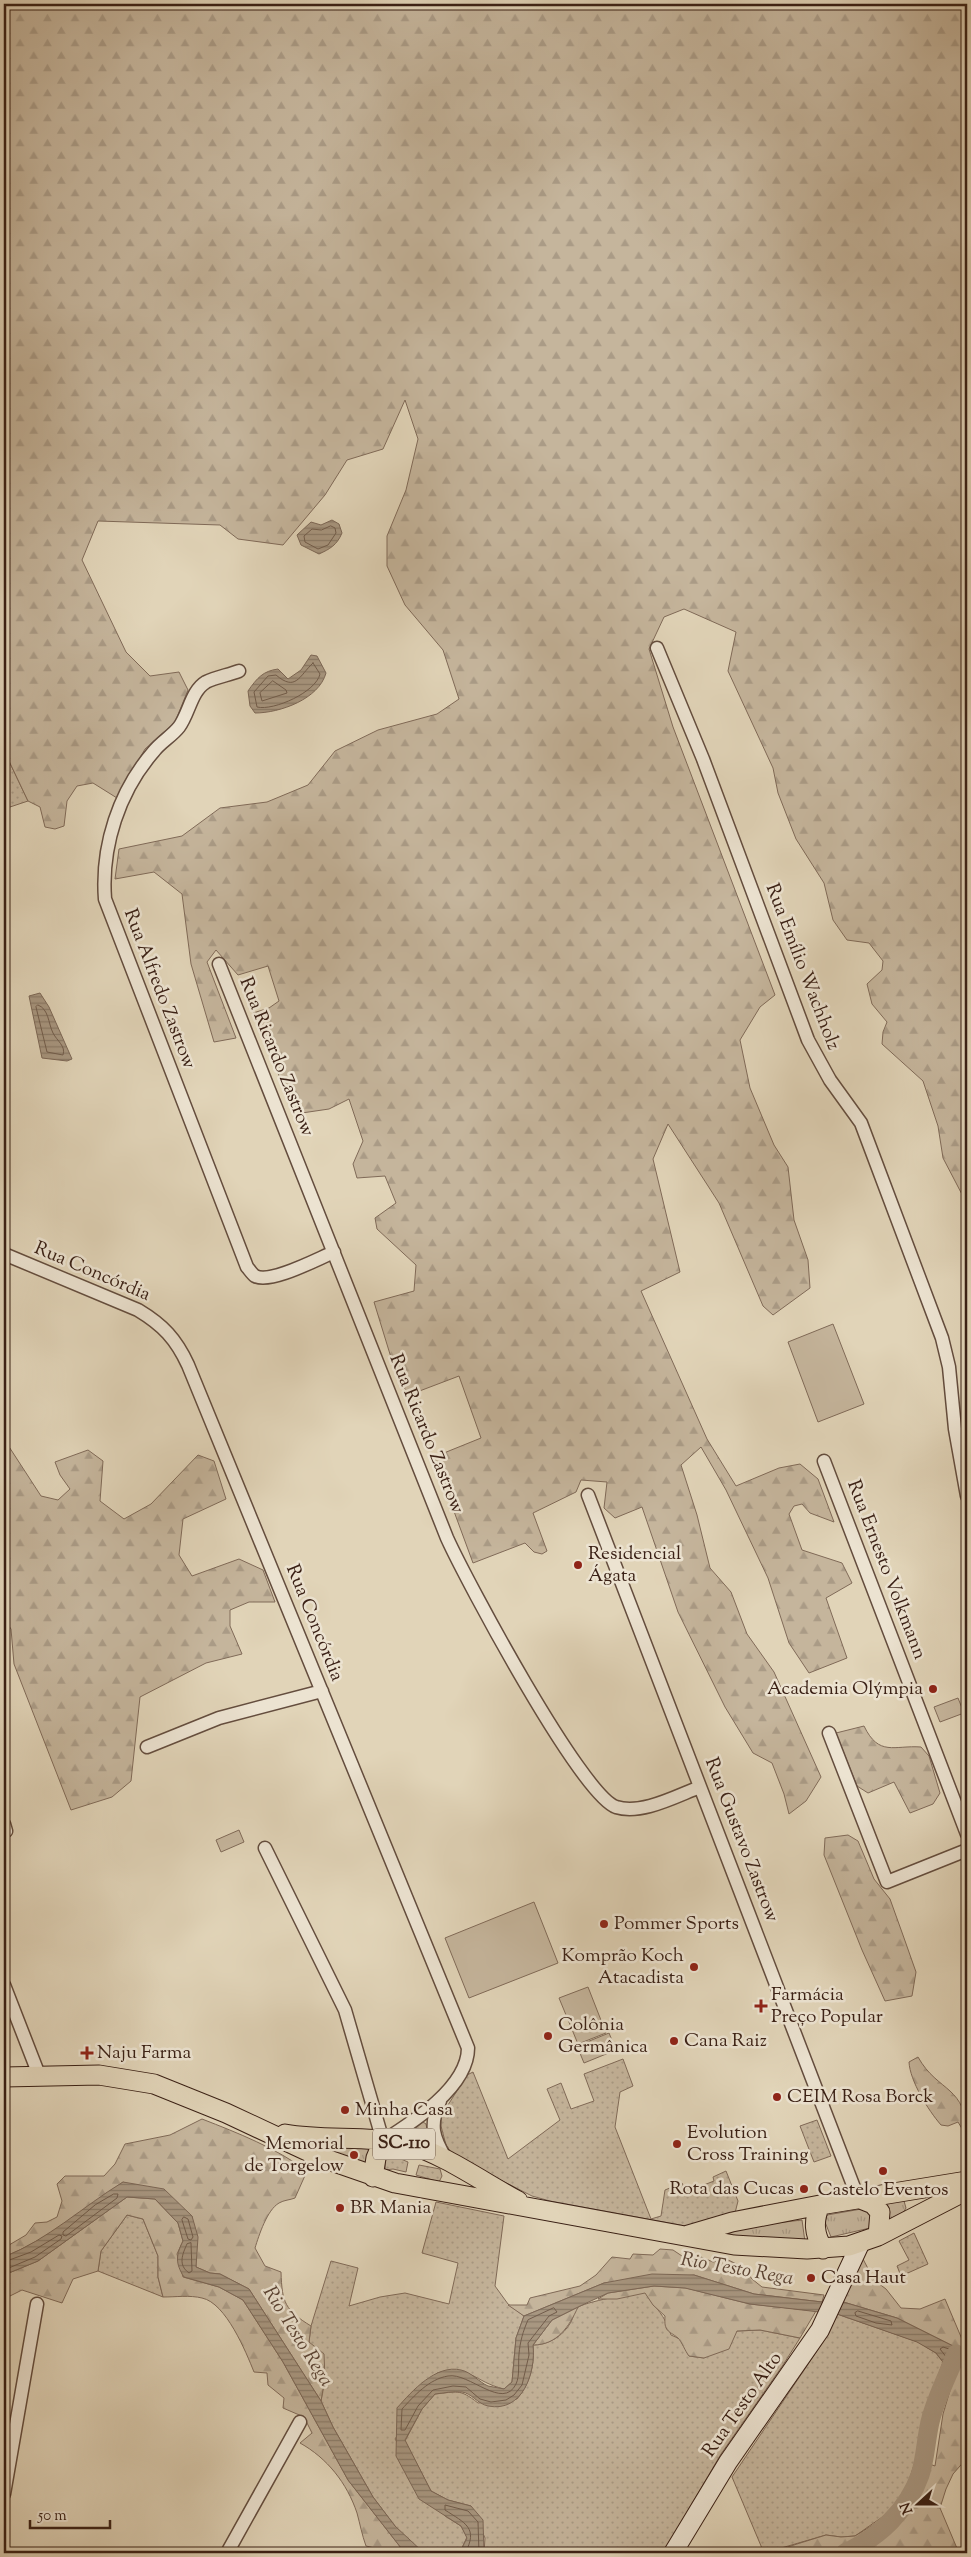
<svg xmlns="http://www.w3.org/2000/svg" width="971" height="2557" viewBox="0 0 971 2557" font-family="'Sorts Mill Goudy',serif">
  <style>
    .grass { fill: url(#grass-dots); stroke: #806a58 }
    .forest { fill: url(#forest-firs); stroke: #806a58 }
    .park { fill: url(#park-tufts); stroke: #806a58 }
    .garden { fill: #c5b59c; stroke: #806a58 }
    .water { fill: url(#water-rules); stroke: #7c6756 }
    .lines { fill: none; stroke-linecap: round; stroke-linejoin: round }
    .shore { stroke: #715c4b; stroke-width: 1 }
    .river { stroke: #a89781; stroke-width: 19 }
    .minor-casing { stroke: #644d3e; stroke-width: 15 }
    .secondary-casing { stroke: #3a2015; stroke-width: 20 }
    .primary-casing { stroke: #3a2015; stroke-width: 21 }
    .minor { stroke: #ece3d1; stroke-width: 12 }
    .secondary { stroke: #ece3d1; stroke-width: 18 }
    .primary { stroke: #e1d4b8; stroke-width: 19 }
    .poi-dot { fill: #8f2418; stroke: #ece3d1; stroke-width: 2 }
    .labels { text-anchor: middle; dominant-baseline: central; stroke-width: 5; stroke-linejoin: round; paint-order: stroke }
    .shield { fill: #ece3d1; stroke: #6f5a4d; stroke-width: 1 }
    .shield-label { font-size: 18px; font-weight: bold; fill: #3a2015 }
    .street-label { font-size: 19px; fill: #3a2015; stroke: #ece3d1 }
    .poi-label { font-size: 19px; fill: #3a2015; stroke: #ece3d1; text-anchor: start }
    .water-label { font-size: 20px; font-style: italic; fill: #5b4435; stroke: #ece3d1 }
  </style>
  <defs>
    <pattern id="grass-dots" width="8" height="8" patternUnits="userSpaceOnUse" patternTransform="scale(1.25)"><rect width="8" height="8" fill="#c5b59c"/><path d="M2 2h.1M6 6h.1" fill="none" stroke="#aa9b86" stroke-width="1.8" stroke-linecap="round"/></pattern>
    <pattern id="forest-firs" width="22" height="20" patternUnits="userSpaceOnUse" patternTransform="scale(1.25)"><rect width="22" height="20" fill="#c5b59c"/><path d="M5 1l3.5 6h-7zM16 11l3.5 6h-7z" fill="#aa9b86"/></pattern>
    <pattern id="park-tufts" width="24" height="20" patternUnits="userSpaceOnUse" patternTransform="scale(1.25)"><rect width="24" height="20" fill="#c5b59c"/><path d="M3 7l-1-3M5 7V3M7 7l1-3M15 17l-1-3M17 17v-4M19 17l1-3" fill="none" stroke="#aa9b86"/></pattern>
    <pattern id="water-rules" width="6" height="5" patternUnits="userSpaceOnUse" patternTransform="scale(1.25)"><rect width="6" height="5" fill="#a89781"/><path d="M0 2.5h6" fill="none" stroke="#8a7b68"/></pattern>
  </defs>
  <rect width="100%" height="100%" fill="#e1d4b8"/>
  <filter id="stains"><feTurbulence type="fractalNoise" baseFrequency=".004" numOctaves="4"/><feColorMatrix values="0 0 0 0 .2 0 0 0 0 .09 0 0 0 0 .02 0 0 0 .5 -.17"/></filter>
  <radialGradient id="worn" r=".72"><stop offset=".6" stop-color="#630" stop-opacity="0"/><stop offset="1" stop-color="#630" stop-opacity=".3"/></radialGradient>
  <path class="grass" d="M4,745L9,761L28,801L4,809Z
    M623,2059L633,2086L620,2092L615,2127L651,2219L661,2216L665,2190L682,2183L686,2192L714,2181L713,2177L726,2171L738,2201L735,2213L691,2227L550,2201L532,2196L465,2162L451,2152L446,2145L441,2126V2116L467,2075L473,2072L508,2159L560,2120L547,2089L561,2083L571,2109L594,2101L584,2074Z
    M817,2120L831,2156L814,2162L800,2126Z
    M423,2122L426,2124L430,2145L406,2136Z
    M389,2154L408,2162L406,2172L393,2169L385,2170V2160Z
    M419,2165L440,2169L442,2176L439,2182L416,2175Z
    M436,2202L504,2216L495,2286L508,2304L524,2316L516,2338L512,2382L504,2389C474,2382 470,2364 437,2373L395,2439L445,2516L461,2526L467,2537L461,2550L451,2553L419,2551L395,2526L373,2497L333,2427L321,2401L325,2378L309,2342L311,2326L331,2261L358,2268L349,2306L380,2297L405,2293L449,2304L458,2263L422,2253Z
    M127,2215L143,2219L158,2256V2277L163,2297L98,2271L101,2251Z
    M914,2233L928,2264L901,2276L897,2266L909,2260L899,2241Z
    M645,2292C657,2311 664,2313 671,2335L680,2339L689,2356L704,2358L737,2331L760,2330L800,2338L783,2365L721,2454L663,2553H484L485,2538L471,2506L448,2500L431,2491L405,2441L422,2409L435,2394C457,2392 459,2388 478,2403L517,2399C530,2384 535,2364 533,2345C549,2345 563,2336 571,2322C573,2318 574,2312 577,2308C583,2302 634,2293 645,2292Z
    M837,2314L918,2342L936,2353L943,2362L923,2417L916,2459L908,2484L891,2511L855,2536L841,2537L826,2535L764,2553L732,2477L821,2345Z"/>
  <path class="forest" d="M4,4H967V1204L943,1158L938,1126L923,1081L882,1044L883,1032L887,1022L872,1004L867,984L882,970L883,961L869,943L847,940L833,920L824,883L796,839L778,793L773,768L728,671L736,632L684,609L664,617L649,649L673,727L775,995L760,1007L740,1040L750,1088L774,1145L788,1167L794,1220L808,1260L810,1288L773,1315L763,1306L719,1203L668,1124L653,1159L680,1272L641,1291L707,1439L736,1486L779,1468L800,1464L818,1479L834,1522L810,1513L802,1504L794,1506L789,1514L802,1550L842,1563L852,1583L826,1598L847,1658L809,1673L789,1643L768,1578L726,1490L701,1447L681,1465L697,1515L710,1568L731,1592L747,1634L774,1672L821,1777L806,1801L789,1814L784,1794L772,1763L753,1753L725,1707L678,1612L642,1507L615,1518L604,1508L607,1482L581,1480L576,1492L533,1513L547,1551L542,1554L534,1552L525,1543L473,1563L434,1457L481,1438L459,1376L409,1395L397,1377L374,1302L414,1291L416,1265L377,1229L375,1218L396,1203L385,1176L357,1178L353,1164L363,1141L349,1099L329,1109L295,1114L253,1013L269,1008L279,1001L268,966L238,975L216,950L207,962L236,1038L214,1042L191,964L182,894L154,872L115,879L119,849L182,836L220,808L267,802L308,785L335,751L378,730L437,714L459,699L443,650L405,605L387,566V536L406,490L418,439L405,400L383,449L347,460L325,495L283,545L238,539L220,525L98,521L82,560L126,652L150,676L179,672L188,690L175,722L145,749L117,798L93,783L77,786L67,801L64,826L55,829L45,827L40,807L28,801L9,761L4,745Z
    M4,1439L41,1496L58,1500L70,1489L60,1475L55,1462L88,1450L103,1461L100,1501L124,1519L151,1504L198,1455L214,1461L226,1499L183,1519L179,1555L192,1576L239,1559L263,1570L275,1602H249L230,1610V1626L242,1654L206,1663L140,1697L131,1781L112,1797L71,1810L14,1664L11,1629L4,1619Z
    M864,1726C879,1757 894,1745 921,1747L929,1756L940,1793L933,1804L910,1813L894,1782L868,1793L857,1786L836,1733Z
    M848,1835L858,1841L874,1879L890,1899L904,1938L916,1972L912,1996L885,2001L862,1950L824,1855L825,1838Z
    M918,2057C938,2093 967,2085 967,2137L958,2122L948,2126L941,2125C928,2110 910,2081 909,2062Z
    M202,2119C238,2133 276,2148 307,2171L295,2198C290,2200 284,2200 279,2203C267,2210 259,2235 255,2248L265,2266L281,2272C282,2303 285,2310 311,2326L309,2342L324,2354L325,2378L321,2401L249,2289L220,2274L210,2273L196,2267L192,2216L123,2182C85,2210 48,2239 4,2257V2248L26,2235L35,2223L47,2222L57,2217L62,2201L57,2184L65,2176H104L115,2164L125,2144L170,2135Z
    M127,2197L155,2199L178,2223L183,2241L177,2254L183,2277L219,2287L243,2300L283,2362L348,2480L405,2553H386L383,2550L366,2546C362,2535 360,2524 357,2513C347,2483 327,2458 300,2443L312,2433L304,2417L283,2408L284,2398L268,2385L267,2373L254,2372C246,2352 226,2303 202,2298C190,2295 176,2297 163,2297L158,2277V2256L143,2219L127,2215L101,2251L98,2271L73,2279L62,2303L22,2290L4,2299V2275L38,2261Z
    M660,2249L673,2250L685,2258L701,2257L713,2262L726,2259L743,2267L752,2279L762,2287L824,2295L822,2302L754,2294L694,2275L604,2283L524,2316L508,2305H527L530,2298L580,2286L596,2275L612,2257L630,2259L633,2254L653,2255Z
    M863,2259L874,2280L886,2289L901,2308L920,2309L945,2299L967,2351L957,2348L897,2318L840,2301L856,2265Z
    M654,2286L686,2288L750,2304L816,2311L800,2338L760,2330L737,2331L729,2349L704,2358L689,2356C685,2351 682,2342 678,2338C668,2330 664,2332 665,2316L653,2305L645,2293L617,2299H598L608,2293Z
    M578,2307C569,2327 557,2345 533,2345L552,2320Z
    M967,2366V2458L953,2474L946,2489L940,2508L959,2553H768L826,2535L841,2537L855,2536L881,2520L899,2500L908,2484L916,2459L935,2466L943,2414L957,2367Z"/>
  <path class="park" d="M309,2142L371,2148L367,2169Z
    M904,2201L906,2208L903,2213L888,2220L882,2202Z
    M867,2208L873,2217L870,2228L831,2237L825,2222L827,2215Z
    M802,2220L805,2242L728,2240L727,2229Z"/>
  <path class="garden" d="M833,1324L864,1404L818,1422L788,1342Z
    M958,1698L964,1713L940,1722L934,1707Z
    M239,1830L244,1842L221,1852L216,1840Z
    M534,1902L558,1963L469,1998L445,1938Z
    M588,1987L606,2033L578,2044L559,1998Z
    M609,2033L616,2050L584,2063L577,2046Z"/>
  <path class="water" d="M332,520L339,524L342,533C337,545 330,549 319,554L301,545L297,535L311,522L321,525Z
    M311,655L317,656L326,673C319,699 280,713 255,713L250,706L248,691C257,678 263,671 278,669L288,679L301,670Z
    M40,993L49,1007L72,1059L67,1061L42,1058L29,996Z
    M123,2182L164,2189L192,2216L198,2237L196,2267L210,2273L220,2274L249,2289L321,2401L333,2427L373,2497L395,2526L424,2553H405L348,2480L283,2362L243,2300L219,2287L184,2277C175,2263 176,2255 183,2241L178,2223L155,2199L127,2197L38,2261L4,2275V2257C49,2239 82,2207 123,2182Z
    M652,2274L694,2275L754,2294L822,2302L840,2301L897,2318L957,2348L967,2350V2366L957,2367L943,2362L936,2353L917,2342L837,2314L750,2304L685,2288L654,2286L608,2293L578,2307L552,2320L533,2345C536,2372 523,2413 488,2406C478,2404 471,2393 462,2392C453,2391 444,2393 435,2394L422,2409L405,2440L431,2491L448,2500L471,2506L483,2520L484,2553H451L461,2550L467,2538L461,2526L419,2499L396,2456L397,2408C412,2391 436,2364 461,2370C471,2372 479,2382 488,2386C493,2387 499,2388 504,2389L512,2382L516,2338L524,2316L604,2283Z"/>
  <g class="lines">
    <path class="shore" d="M331,526L335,528L336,533L328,545L318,549L305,542L304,536L312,529L321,530Z
      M313,663L320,674C316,692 274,711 257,707L254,692L268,676L276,675C296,692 299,676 313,663Z
      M273,681L286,690L287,693L262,701L260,693Z
      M38,1005C49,1009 48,1023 53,1033C57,1041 66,1046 63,1055L47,1052L36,1007Z
      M114,2194H118L117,2198L66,2236L63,2235V2232L95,2205Z
      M184,2217L188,2219L193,2237L191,2240L188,2239L182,2220Z
      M191,2243L192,2271L189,2273C178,2265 182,2255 187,2244Z
      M4,2262L31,2252L59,2235L62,2236L61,2239L35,2257L4,2270
      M554,2308L557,2312L549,2316L528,2343L529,2355L522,2385L514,2395L506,2400L491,2402L480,2399L466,2387L453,2386L433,2390L418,2406L405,2430H401L402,2409C414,2396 429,2379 448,2376C469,2372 503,2411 516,2384C520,2376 518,2362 519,2354C520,2342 523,2331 528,2320Z
      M858,2311L891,2321L892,2325L876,2323L856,2316L855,2313Z
      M967,2355L943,2347L940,2349L947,2358L967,2362
      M465,2553C479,2528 465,2523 445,2510V2505L468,2511L478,2522L479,2553"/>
    <path class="river" d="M845,2553C878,2538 908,2510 920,2475C926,2457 926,2436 931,2418C937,2396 948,2375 956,2354"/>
    <g class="minor-casing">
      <path id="minor" d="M657,648L703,759L808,1040L830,1080L861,1123L942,1338L949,1367L955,1429L967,1496
        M239,671C229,675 216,677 206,682C191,691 189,714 179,727C172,736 161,742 154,751C119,791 101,846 105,899L247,1267C249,1269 252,1274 255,1276C271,1284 317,1259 334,1252
        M219,964L447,1538C466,1580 581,1795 616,1807C642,1815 676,1796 700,1787
        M4,1254L138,1310C163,1325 176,1339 188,1365L468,2048C468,2087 413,2122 383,2141L345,2010L265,1848
        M824,1461L967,1834
        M588,1495L858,2198
        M829,1733L887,1882L967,1850
        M147,1747L219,1718L322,1691
        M4,1824L6,1831L4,1832
        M4,1985L39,2075
        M440,2101C429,2125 433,2137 446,2159
        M4,2494L37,2304
        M227,2553L300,2422"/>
    </g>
    <g class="secondary-casing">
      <path id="secondary" d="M673,2553L728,2462L820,2330L861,2242"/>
    </g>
    <g class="primary-casing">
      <path id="primary" d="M4,2077L99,2075L154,2084L226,2113L320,2157L395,2183L734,2245L807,2249L849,2246L878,2236L967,2190
        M285,2134C325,2141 368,2135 408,2144C442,2153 486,2184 518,2201
        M373,2177L376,2158L383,2141
        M858,2198L873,2204L880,2212L878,2236
        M820,2205C813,2221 814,2234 823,2249
        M688,2235L732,2222L820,2205L967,2181"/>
    </g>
    <use href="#minor" class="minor"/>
    <use href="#secondary" class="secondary"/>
    <use href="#primary" class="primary"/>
  </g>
  <g class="poi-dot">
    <circle cx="578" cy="1565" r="5"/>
    <circle cx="933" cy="1689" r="5"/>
    <circle cx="604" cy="1924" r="5"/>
    <circle cx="694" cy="1967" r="5"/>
    <path d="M758.5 1998.5h5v5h5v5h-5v5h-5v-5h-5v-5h5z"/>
    <circle cx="548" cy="2036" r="5"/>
    <circle cx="674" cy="2041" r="5"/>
    <path d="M84.5 2045.5h5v5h5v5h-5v5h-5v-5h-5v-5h5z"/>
    <circle cx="777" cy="2097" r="5"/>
    <circle cx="345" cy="2110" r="5"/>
    <circle cx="677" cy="2144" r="5"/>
    <circle cx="354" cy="2155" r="5"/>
    <circle cx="883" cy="2171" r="5"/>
    <circle cx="804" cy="2189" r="5"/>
    <circle cx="340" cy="2208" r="5"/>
    <circle cx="811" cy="2278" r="5"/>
  </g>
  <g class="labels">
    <rect class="shield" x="373" y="2128.5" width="62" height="31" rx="4"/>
    <g class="shield-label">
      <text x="404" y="2144">SC-110</text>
    </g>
    <g class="street-label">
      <text transform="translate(802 967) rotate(69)">Rua Emílio Wachholz</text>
      <text transform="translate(159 989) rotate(69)">Rua Alfredo Zastrow</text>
      <text transform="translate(276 1057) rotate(68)">Rua Ricardo Zastrow</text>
      <text transform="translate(92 1272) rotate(23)">Rua Concórdia</text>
      <text transform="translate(426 1434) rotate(68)">Rua Ricardo Zastrow</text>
      <text transform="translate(886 1570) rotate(69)">Rua Ernesto Volkmann</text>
      <text transform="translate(314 1623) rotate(68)">Rua Concórdia</text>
      <text transform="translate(741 1840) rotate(69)">Rua Gustavo Zastrow</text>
      <text transform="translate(743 2405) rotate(-55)">Rua Testo Alto</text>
    </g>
    <g class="poi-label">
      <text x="588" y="1554">Residencial<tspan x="588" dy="22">Ágata</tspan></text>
      <text x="923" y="1689" text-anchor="end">Academia Olýmpia</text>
      <text x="614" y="1924">Pommer Sports</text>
      <text x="684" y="1956" text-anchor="end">Komprão Koch<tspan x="684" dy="22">Atacadista</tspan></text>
      <text x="771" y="1995">Farmácia<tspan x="771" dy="22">Preço Popular</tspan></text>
      <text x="558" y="2025">Colônia<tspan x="558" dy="22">Germânica</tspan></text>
      <text x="684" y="2041">Cana Raiz</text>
      <text x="97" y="2053">Naju Farma</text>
      <text x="787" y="2097">CEIM Rosa Borck</text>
      <text x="355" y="2110">Minha Casa</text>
      <text x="687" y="2133">Evolution<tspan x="687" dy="22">Cross Training</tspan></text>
      <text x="344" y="2144" text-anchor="end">Memorial<tspan x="344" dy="22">de Torgelow</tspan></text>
      <text x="794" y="2189" text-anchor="end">Rota das Cucas</text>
      <text x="883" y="2190" text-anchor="middle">Castelo Eventos</text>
      <text x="350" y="2208">BR Mania</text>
      <text x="821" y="2278">Casa Haut</text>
    </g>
    <g class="water-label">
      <text transform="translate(737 2270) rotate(10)">Rio Testo Rega</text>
      <text transform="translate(297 2337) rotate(58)">Rio Testo Rega</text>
    </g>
  </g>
  <rect width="971" height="2557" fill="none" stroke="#e1d4b8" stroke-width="20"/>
  <rect x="5" y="5" width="961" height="2547" fill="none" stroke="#3a2015" stroke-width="2.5"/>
  <rect x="10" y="10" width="951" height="2537" fill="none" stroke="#3a2015"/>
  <g transform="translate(918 2504) rotate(249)" stroke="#ece3d1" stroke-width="4" paint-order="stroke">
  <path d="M0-4L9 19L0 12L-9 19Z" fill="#3a2015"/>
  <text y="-8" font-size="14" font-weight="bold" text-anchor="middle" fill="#3a2015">N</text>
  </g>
  <path d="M30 2520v8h80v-8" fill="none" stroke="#3a2015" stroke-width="2.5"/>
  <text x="38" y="2520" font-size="15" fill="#3a2015" stroke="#ece3d1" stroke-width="4" paint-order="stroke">50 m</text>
  <rect width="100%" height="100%" filter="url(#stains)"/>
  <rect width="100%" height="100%" fill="url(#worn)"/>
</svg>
